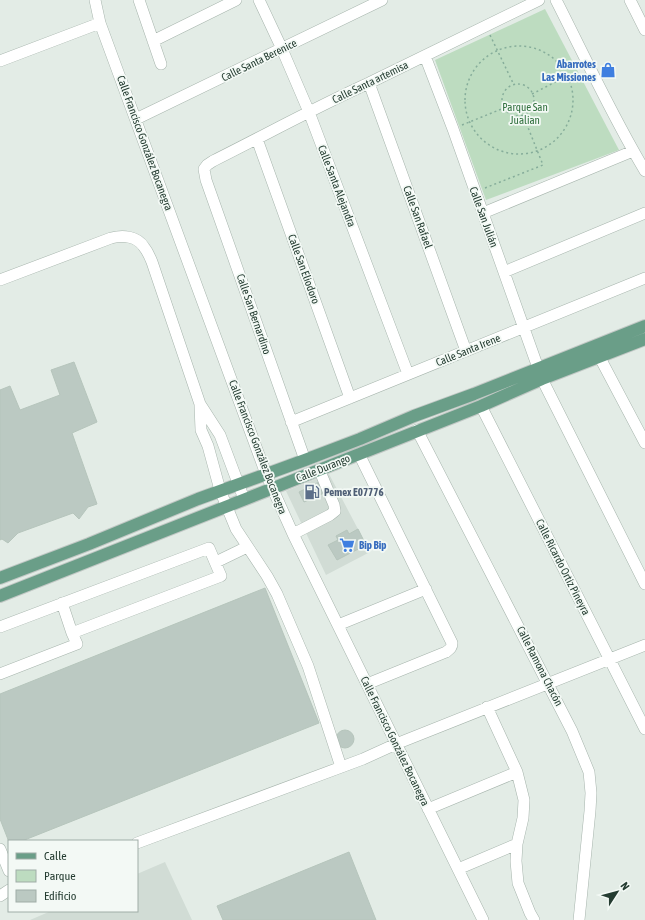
<svg xmlns="http://www.w3.org/2000/svg" width="645" height="920" viewBox="0 0 645 920" font-family="'Asap Condensed',sans-serif">
  <style>
    .built { fill: #d1dcd5 }
    .green { fill: #bddcc0 }
    .building { fill: #bbc9c2; stroke: #b6c5bc }
    .lines { fill: none; stroke-linecap: round; stroke-linejoin: round }
    .minor-casing { stroke: #a6b4ac; stroke-width: 12 }
    .major-casing { stroke: #c2c8c5; stroke-width: 14 }
    .path { stroke: #86ad9a; stroke-width: 1.5; stroke-dasharray: 2 3; stroke-linecap: butt }
    .minor { stroke: #fff; stroke-width: 11 }
    .major { stroke: #6a9e88; stroke-width: 12 }
    .labels { text-anchor: middle; dominant-baseline: central; stroke-width: 3.5; stroke-linejoin: round; paint-order: stroke }
    .street-label { font-size: 11px; fill: #243c31; stroke: #f3f9f5 }
    .shop-label { font-size: 11px; font-weight: bold; fill: #366cbe; stroke: #f3f9f5; text-anchor: end }
    .park-label { font-size: 11px; fill: #31703e; stroke: #f3f9f5 }
    .service-label { font-size: 11px; font-weight: bold; fill: #4e5e75; stroke: #f3f9f5; text-anchor: start }
  </style>
  <rect width="100%" height="100%" fill="#e3ece6"/>
  <path class="built" d="M329,474L370,552L326,575L286,491Z
    M165,862L192,920H30L51,911H137V874Z"/>
  <path class="green" d="M545,9L619,150L486,200L435,60Z"/>
  <path class="building" d="M74,362L97,422L72,433L97,504L88,507L79,519L73,513L18,533L8,543L2,539L0,540V390L10,386L20,410L60,395L51,370Z
    M319,482L324,493L304,502L299,492Z
    M358,529L366,545L337,560L328,545L338,540L336,536L347,530L349,534Z
    M265,588L319,723L22,841H9V842L0,819V694Z
    M336 739a9 9 0 1 1 18 0a9 9 0 1 1-18 0Z
    M349,852L376,920H223L217,906Z"/>
  <g class="lines">
    <g class="minor-casing">
      <path id="minor" d="M95,0L100,23L266,474L293,534L483,920
        M139,0L161,64
        M259,0L282,49L309,112L408,374
        M556,0C585,57 612,116 645,171
        M630,0L645,30
        M153,41L236,0
        M425,56L453,129L542,379L645,584
        M0,61L100,23
        M369,83L466,351
        M136,119L382,0
        M257,139L350,398
        M483,213L633,151
        M504,272L645,213
        M0,280L111,238C123,235 137,236 144,247C148,252 150,257 152,262L200,404L220,435L244,499
        M599,356L645,443
        M200,405L201,430L208,446L220,490L236,529L267,576L277,594L308,666L341,767
        M481,406L645,729
        M291,422L645,278
        M417,430L572,731L589,772L591,793L590,811L579,920
        M359,454L452,643C452,648 450,649 446,652L367,684
        M305,460L206,180L204,169L207,165L213,161C265,135 316,107 369,83L539,0
        M293,534L330,515L335,511L334,505L319,469
        M216,562L247,547
        M62,603L72,633
        M338,625L426,589
        M0,627L209,548L221,576L72,633L77,644L0,674
        M487,707L517,772L524,800L523,818L517,844L516,861L518,883L530,913L534,920
        M428,809L517,772
        M137,843L363,759L396,744L645,645
        M0,849L9,871
        M458,869L517,844
        M0,896L9,890"/>
    </g>
    <g class="major-casing">
      <path id="major" d="M0,578L89,544L198,499L305,460L360,439L414,416L474,394L645,326
        M0,596L481,406L542,379L645,339"/>
    </g>
    <path class="path" d="M490,35L514,85
      M465 100a54 54 0 1 1 108 0a54 54 0 1 1-108 0Z
      M502 100a16 16 0 1 1 32 0a16 16 0 1 1-32 0Z
      M532,94L567,76
      M462,125L504,108
      M485,188L543,165L523,115"/>
    <use href="#minor" class="minor"/>
    <use href="#major" class="major"/>
  </g>
  <defs>
    <g id="shop-bare" transform="scale(1.2)"><path d="M-5-2.5h2.3a2.7 3.5 0 0 1 5.4 0H5L5.5 6h-11ZM-1.5-2.5h3a1.5 2.3 0 0 0-3 0Z" fill="#3f7fe0" stroke="#f3f9f5" stroke-width="2.5" paint-order="stroke"/></g>
    <g id="fuel-bare" transform="scale(1.2)"><path d="M-5.5-6h7V0h2V4h1.3V-2.5L3-4.5l.8-.8L6-3V5H2.5V1h-1V6h-7ZM-4.2-4.7v3.2H.2V-4.7Z" fill="#5c6f8a" stroke="#f3f9f5" stroke-width="2.5" paint-order="stroke"/></g>
    <g id="supermarket-bare" transform="scale(1.2)"><path d="M-6-5.5h2.5l.6 2H6L4.5 2H-2.5L-4.4-4H-6ZM-1.5 3.2a1.3 1.3 0 1 0 .1 0ZM3 3.2a1.3 1.3 0 1 0 .1 0Z" fill="#3f7fe0" stroke="#f3f9f5" stroke-width="2.5" paint-order="stroke"/></g>
  </defs>
  <g fill-rule="evenodd">
    <use href="#shop-bare" x="608" y="70"/>
    <use href="#fuel-bare" x="312" y="492"/>
    <use href="#supermarket-bare" x="347" y="545"/>
  </g>
  <g class="labels">
    <g class="street-label">
      <text transform="translate(259 60) rotate(-26)">Calle Santa Berenice</text>
      <text transform="translate(370 82) rotate(-26)">Calle Santa artemisa</text>
      <text transform="translate(145 143) rotate(70)">Calle Francisco González Bocanegra</text>
      <text transform="translate(337 186) rotate(69)">Calle Santa Alejandra</text>
      <text transform="translate(418 217) rotate(70)">Calle San Rafael</text>
      <text transform="translate(484 217) rotate(70)">Calle San Julián</text>
      <text transform="translate(304 269) rotate(70)">Calle San Eliodoro</text>
      <text transform="translate(254 314) rotate(71)">Calle San Bernardino</text>
      <text transform="translate(468 350) rotate(-22)">Calle Santa Irene</text>
      <text transform="translate(258 447) rotate(69)">Calle Francisco González Bocanegra</text>
      <text transform="translate(323 468) rotate(-22)">Calle Durango</text>
      <text transform="translate(563 567) rotate(63)">Calle Ricardo Ortiz Pineyra</text>
      <text transform="translate(540 666) rotate(63)">Calle Ramona Chacón</text>
      <text transform="translate(395 741) rotate(64)">Calle Francisco González Bocanegra</text>
    </g>
    <g class="shop-label">
      <text x="596" y="64">Abarrotes<tspan x="596" dy="13">Las Missiones</tspan></text>
      <text x="359" y="545" text-anchor="start">Bip Bip</text>
    </g>
    <g class="park-label">
      <text x="525" y="107">Parque San<tspan x="525" dy="13">Jualian</tspan></text>
    </g>
    <g class="service-label">
      <text x="324" y="492">Pemex E07776</text>
    </g>
  </g>
  <rect x="8" y="840" width="130" height="72" fill="#f3f9f5" stroke="#a0ada7"/>
  <rect x="16" y="853" width="20" height="6" fill="#6a9e88" stroke="#a0ada7"/>
  <text x="44" y="860" font-size="12" fill="#243c31">Calle</text>
  <rect x="16" y="870" width="20" height="12" fill="#bddcc0" stroke="#a0ada7"/>
  <text x="44" y="880" font-size="12" fill="#243c31">Parque</text>
  <rect x="16" y="890" width="20" height="12" fill="#bbc9c2" stroke="#a0ada7"/>
  <text x="44" y="900" font-size="12" fill="#243c31">Edificio</text>
  <g transform="translate(617 892) rotate(54)" stroke="#f3f9f5" stroke-width="3" paint-order="stroke">
  <path d="M0-3L7 15L0 10L-7 15Z" fill="#243c31"/>
  <text y="-6" font-size="11" font-weight="bold" text-anchor="middle" fill="#243c31">N</text>
  </g>
</svg>
